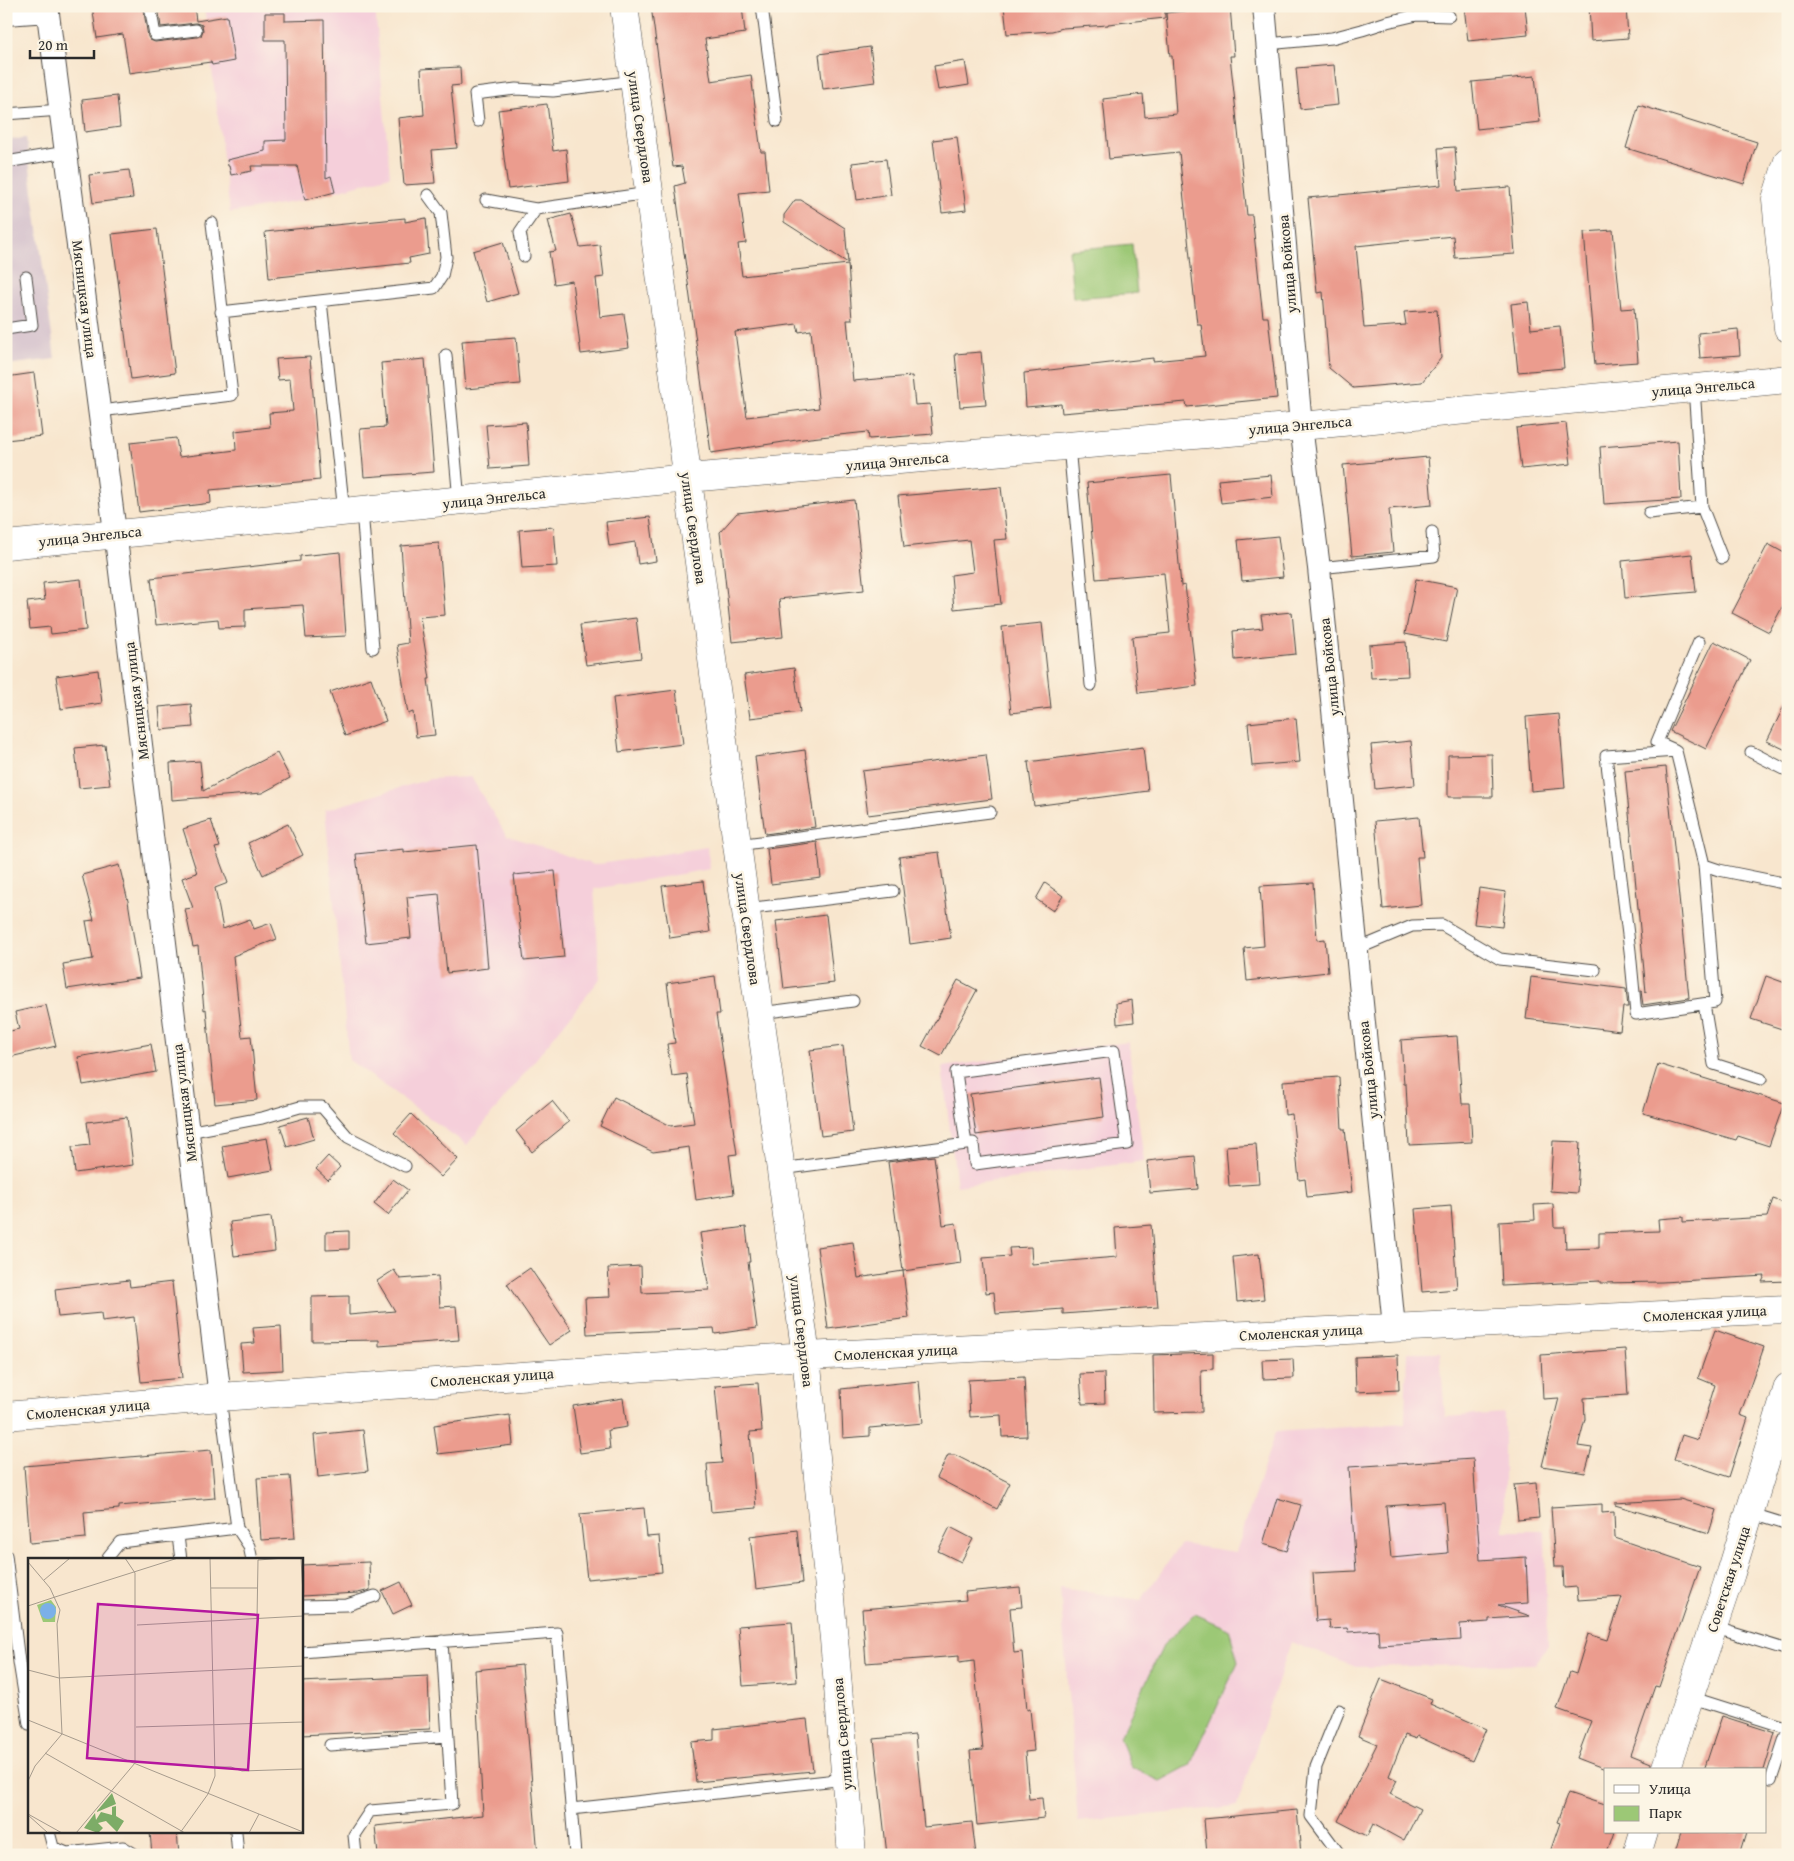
<svg xmlns="http://www.w3.org/2000/svg" width="1794" height="1861" viewBox="0 0 1794 1861" font-family="'Gentium Book Plus',serif">
  <style>
    .built { fill: #f5cfda }
    .industrial { fill: #d1bdcb }
    .green { fill: #9cc876; stroke: #647a50 }
    .building { fill: #eb9c8e; fill-rule: evenodd }
    .lines { fill: none; stroke-linecap: round; stroke-linejoin: round }
    .lane-casing { stroke: #4a4743; stroke-width: 13 }
    .street-casing { stroke: #4a4743; stroke-width: 24 }
    .secondary-casing { stroke: #4a4743; stroke-width: 29 }
    .lane { stroke: #fff; stroke-width: 11 }
    .street { stroke: #fff; stroke-width: 22 }
    .secondary { stroke: #fff; stroke-width: 28 }
    .labels { text-anchor: middle; dominant-baseline: central; stroke-width: 5; stroke-linejoin: round; paint-order: stroke }
    .street-label { font-size: 15px; fill: #2b2b2b; stroke: #fcf5e5 }
    .inset-road { fill: none; stroke: #a69b8d; stroke-width: 1 }
    .view { fill: #b5179e; fill-opacity: 0.15; stroke: #b5179e; stroke-width: 2.5 }
    .inset-edge { fill: none; stroke: #2b2b2b; stroke-width: 2.5 }
  </style>
  <rect width="100%" height="100%" fill="#fcf5e5"/>
  <filter id="ink" filterUnits="userSpaceOnUse"><feTurbulence type="fractalNoise" baseFrequency=".02" numOctaves="2"/><feDisplacementMap in="SourceGraphic" scale="10" xChannelSelector="R" yChannelSelector="G"/><feConvolveMatrix kernelMatrix="1 2 1 2 8 2 1 2 1" color-interpolation-filters="sRGB"/></filter>
  <filter id="wash" filterUnits="userSpaceOnUse"><feTurbulence type="fractalNoise" baseFrequency=".0096" numOctaves="4" result="noise"/><feDisplacementMap in="SourceGraphic" scale="20" xChannelSelector="R" yChannelSelector="G"/><feGaussianBlur stdDeviation="1.12" result="paint"/><feColorMatrix in="noise" values="0 0 0 0 0 0 0 0 0 0 0 0 0 0 0 0 0 1.4 0 .05"/><feComposite in="paint" operator="in"/></filter>
  <g filter="url(#wash)">
    <rect width="100%" height="100%" fill="#f8e6ce"/>
    <path class="built" d="M204,6H375L390,176L305,200L230,213Z
      M471,777L506,835L594,865L707,847L710,869L594,889L600,979L467,1145L349,1060L325,810L430,779Z
      M1128,1042L1144,1161L957,1186L942,1067Z
      M1407,1352H1440L1445,1417L1504,1413V1531H1545L1547,1648L1535,1664L1356,1667L1291,1642L1237,1806L1078,1822L1060,1588L1141,1600L1181,1544L1236,1552L1275,1432L1405,1423Z"/>
    <path class="industrial" d="M26,138L55,359L6,365V140Z"/>
    <path class="green" d="M1132,244L1137,293L1073,298L1069,250Z
      M1195,1614L1229,1629L1238,1662L1190,1765L1160,1781L1131,1767L1120,1737L1164,1644Z"/>
    <g id="blocks">
      <path class="building" d="M92,6H143L148,37L150,40L155,42L197,37L201,36L203,30L202,25L196,23L161,27L158,6H194L196,21L227,16L234,61L212,65L211,62L129,73L123,34L97,38Z
        M651,6H742L745,33L705,39L711,81L751,75L761,152H765L769,190L739,193L746,243L738,244L742,276L848,264L852,320H847L853,381L912,376L915,405L930,404L933,434L869,439L868,432L810,438L711,453L675,186L685,183L682,166L673,167ZM797,324L799,332L811,330L819,408L747,417L735,332Z
        M1004,6H1165V18L1108,24V25L1063,28L1052,31L1007,34Z
        M1230,6L1234,56H1230L1247,215H1252L1263,317H1268L1277,398L1187,407L1186,402L1062,413L1061,404L1026,407L1024,373L1153,358V361L1205,356L1201,324H1197L1179,152L1109,159L1103,99L1143,94L1145,117L1176,114L1172,56H1170L1166,13Z
        M1464,6H1525L1528,35L1468,41Z
        M1589,6H1626L1628,38L1591,41Z
        M265,13H285V21L324,20L326,178L331,176L335,192L305,200L297,166H251L252,171L231,175L229,166H228L227,160L265,151V141L286,140L285,40H265Z
        M870,47L875,82L823,89L819,54Z
        M965,61L969,85L938,90L934,66Z
        M1334,65L1338,105L1300,109L1296,68Z
        M460,67L461,85L451,86L457,148L432,150L435,183L404,185L398,118L424,115L421,69Z
        M1535,76L1540,122L1477,129L1472,82Z
        M117,96L120,127L85,132L82,100Z
        M547,104L553,151L566,149L569,181L508,189L498,110Z
        M1639,105L1757,142L1744,184L1626,148Z
        M957,137L966,210L942,213L933,140Z
        M1455,147L1458,191L1510,187L1515,254L1455,258L1453,236L1356,246L1364,328L1406,325L1404,312L1437,310L1441,358L1422,382L1353,388L1329,368L1323,292L1317,293L1308,198L1441,185L1438,148Z
        M886,159L891,195L857,200L852,163Z
        M129,170L133,198L93,203L89,175Z
        M795,200H801L845,228L848,263L784,222V215Z
        M571,214L580,247L600,245L604,277L596,278L600,317L624,314L629,348L581,354L572,281L554,284L549,252L556,251L548,220Z
        M405,218V222L426,218L429,254L409,258L410,263L269,278L265,232Z
        M157,229L175,373L131,379L112,234Z
        M1613,230L1621,309L1634,308L1638,362L1595,365L1584,232Z
        M503,242L518,293L487,302L473,251Z
        M1528,302L1531,329L1560,326L1564,368L1518,372L1511,304Z
        M1738,329L1740,355L1700,358L1698,333Z
        M516,337L520,384L466,389L462,341Z
        M981,352L986,405L960,407L955,354Z
        M310,357L320,480L210,490L211,503L139,512L130,443L176,438L179,457L236,450L235,431L270,427L269,413L293,411L290,379L278,380L276,359Z
        M425,359L434,472L364,477L360,429L386,427L381,363Z
        M34,373L42,436L6,440V377Z
        M526,422L529,466L490,469L486,425Z
        M1566,423L1571,464L1521,469L1516,428Z
        M1678,441L1681,499L1604,504L1600,447Z
        M1428,457L1432,505L1389,509L1393,552L1352,556L1343,465Z
        M1171,475L1181,586L1185,585L1197,686L1138,693L1132,637L1170,633L1164,573L1096,579L1087,483Z
        M1271,475L1273,497L1221,503L1218,480Z
        M1001,487L1007,539L994,540L1001,604L954,609L951,575L973,572L969,540L904,547L898,496Z
        M854,500L864,590L779,599L783,637L732,642L720,532L737,513Z
        M650,517L656,561L638,564L635,542L609,546L606,522Z
        M554,527L557,566L522,568L519,530Z
        M1278,536L1283,577L1242,581L1238,540Z
        M439,543L445,615L420,617L430,679H428L435,735L416,737L413,712L408,714L397,645L408,643L401,546Z
        M1768,544L1788,555V596L1769,632L1732,613Z
        M340,552L346,636L306,638L303,605L245,609V627L219,628L218,619L156,625L151,578L300,561V556Z
        M1692,554L1696,592L1625,598L1622,561Z
        M81,579L86,630L51,634L50,627L30,629L27,602L45,600L43,583Z
        M1416,579L1457,587L1446,642L1405,634Z
        M1292,612L1296,654L1235,660L1233,631L1263,628L1261,615Z
        M636,618L641,658L586,665L580,625Z
        M1042,623L1051,708L1011,713L1002,627Z
        M1714,641L1750,660L1706,749L1670,731Z
        M1406,642L1408,676L1371,678L1369,645Z
        M794,668L800,712L750,718L744,675Z
        M98,670L102,703L61,709L56,676Z
        M371,678L386,721L345,736L330,692Z
        M676,690L683,744L619,752L613,698Z
        M1788,698V751L1767,741Z
        M191,704L193,727L161,730L159,707Z
        M1559,714L1565,788L1531,791L1526,717Z
        M1296,718L1300,762L1252,766L1248,723Z
        M1411,741L1415,785L1375,789L1371,745Z
        M105,745L110,785L79,788L75,748Z
        M1143,747L1148,791L1034,806L1028,762Z
        M805,750L815,827L765,834L755,757Z
        M277,753L290,778L262,793L172,800L170,763L200,761L203,791Z
        M1492,754L1493,797H1448V755Z
        M986,755L992,799L868,815L862,771Z
        M1666,767L1689,998L1643,1005L1641,991L1646,992L1625,771Z
        M1419,817L1423,857H1417L1421,905L1383,909L1375,821Z
        M211,820L220,847L215,848L228,883L215,888L223,929L250,919L254,929L271,923L277,939L233,956L242,1037L251,1036L257,1100L215,1104L206,1009L204,1010L198,946L193,947L185,909L193,908L182,878L197,873L183,829Z
        M288,824L303,855L263,875L248,843Z
        M817,842L821,878L771,884L767,849Z
        M477,845L488,968L447,973L439,894L407,897L411,938L366,943L356,854L404,849V852Z
        M939,852L951,938L910,944L899,857Z
        M119,865L128,901L140,978L67,989L63,964L93,959L86,921L94,920L82,875Z
        M555,871L564,957L524,961L514,875Z
        M703,881L710,932L670,938L662,886Z
        M1045,883L1063,896L1053,911L1036,899Z
        M1313,883L1317,940L1325,939L1328,972L1247,981L1244,948L1264,946L1260,886Z
        M1479,888L1506,892L1502,927L1474,924Z
        M826,915L834,983L784,989L776,921Z
        M715,976L720,1014H716L737,1154L729,1155L734,1194L696,1200L689,1147L653,1152L600,1126L614,1097L671,1126L694,1123L687,1074L672,1076L667,1044L675,1043L667,983Z
        M1766,976L1788,984V1031L1751,1019Z
        M1531,977L1626,989L1628,1007H1623L1620,1031L1526,1019Z
        M958,980L977,990L941,1056L922,1046Z
        M1132,1000L1134,1022L1117,1024L1116,1003Z
        M46,1005L56,1046L6,1058V1032L19,1029L15,1012Z
        M1457,1036L1462,1104H1470L1472,1142L1409,1145L1406,1084H1404L1401,1040Z
        M151,1044L156,1072L83,1085L78,1057Z
        M843,1046L853,1132L821,1136L810,1050Z
        M1658,1064L1784,1103L1769,1146L1738,1136L1736,1140L1643,1113Z
        M1099,1077L1104,1117L976,1135L970,1094Z
        M1339,1077L1342,1129H1345L1352,1192L1307,1197L1305,1179L1299,1180L1292,1114L1285,1115L1283,1081Z
        M552,1101L569,1122L532,1152L516,1131Z
        M411,1114L458,1159L441,1177L394,1133Z
        M127,1117L133,1165L75,1173L72,1147L90,1145L87,1122Z
        M308,1117L314,1139L287,1147L280,1125Z
        M267,1138L273,1170L228,1178L222,1146Z
        M1553,1141L1580,1142L1577,1193L1550,1191Z
        M1256,1144L1259,1184L1229,1186L1226,1146Z
        M328,1156L340,1167L328,1180L316,1169Z
        M934,1156L943,1225L956,1223L961,1263L903,1271L888,1162Z
        M1195,1156L1198,1189L1150,1193L1147,1161Z
        M393,1179L408,1190L388,1215L374,1204Z
        M1773,1199L1788,1204V1281L1762,1282L1765,1276L1662,1282L1600,1283V1281L1502,1286L1499,1222L1535,1220L1534,1205L1553,1204L1554,1227H1565L1566,1249L1599,1248V1233L1659,1231L1658,1219L1683,1217V1222L1767,1217Z
        M1451,1206L1457,1289L1422,1292L1415,1209Z
        M271,1217L275,1251L234,1256L230,1222Z
        M1151,1225L1158,1307L1063,1314V1309L996,1314L994,1292L986,1293L983,1258L1010,1256L1009,1248L1031,1247L1032,1264L1117,1257L1115,1228Z
        M746,1227L750,1262H748L757,1328L715,1334L714,1328L587,1334L585,1298L610,1297L608,1268L641,1266L642,1293L709,1290L700,1233Z
        M349,1231V1249L326,1250V1232Z
        M853,1242L858,1278L903,1271L909,1318L828,1329L817,1247Z
        M1259,1254L1264,1299L1237,1302L1233,1257Z
        M530,1268L572,1330L549,1345L507,1284Z
        M394,1270L400,1279L438,1276L440,1307L456,1306L459,1340L379,1346V1340L312,1341V1297L349,1296V1315L395,1311L377,1281Z
        M129,1280L130,1287L172,1282L182,1378L141,1382L134,1317L102,1321L101,1313L58,1317L55,1289Z
        M281,1326L283,1370L243,1372L241,1344L255,1343L253,1328Z
        M1715,1330L1764,1347L1740,1415L1748,1418L1729,1477L1674,1459L1682,1435L1698,1440L1715,1385L1698,1378Z
        M1625,1349L1628,1395L1584,1398L1585,1419L1578,1446L1592,1448L1585,1473L1542,1466L1559,1398L1543,1399L1541,1355Z
        M1213,1353V1369L1201,1370L1202,1412L1154,1413L1153,1355Z
        M1398,1355L1399,1390L1356,1392L1355,1357Z
        M1293,1359L1294,1378L1263,1379L1262,1360Z
        M1104,1373L1105,1403L1082,1404L1080,1374Z
        M1024,1377L1027,1436L1002,1437L1001,1415L970,1417L968,1380Z
        M919,1381L923,1423L870,1428V1436L843,1438L841,1389Z
        M758,1383L762,1431L750,1432L756,1508L711,1512L707,1464L722,1463L715,1386Z
        M623,1398L627,1427L608,1430L610,1449L580,1453L573,1406Z
        M510,1415L513,1445L438,1454L434,1425Z
        M363,1430L368,1471L318,1477L314,1435Z
        M211,1450L215,1498L119,1506V1509L84,1512L86,1538L30,1543L24,1466Z
        M948,1455H955L1010,1483L997,1509L937,1478Z
        M1473,1459L1480,1560L1526,1557L1528,1603L1498,1605L1530,1616L1489,1619V1622L1460,1624L1461,1640L1379,1645L1378,1630L1348,1632L1347,1628L1330,1629L1329,1620L1316,1621L1313,1573L1356,1571L1349,1467ZM1444,1502L1448,1553L1391,1558L1386,1506Z
        M290,1476L295,1538L261,1540L257,1478Z
        M1536,1483L1539,1518L1518,1520L1514,1485Z
        M1277,1498L1301,1505L1287,1551L1263,1544Z
        M1680,1499L1716,1510L1709,1533L1615,1505V1503Z
        M1602,1504V1513L1614,1512L1615,1538L1700,1567L1659,1687L1655,1686L1631,1755L1651,1763L1650,1770H1608L1577,1758L1591,1721L1557,1709L1570,1672L1576,1674L1588,1634L1608,1640L1622,1597L1578,1600L1577,1587L1564,1588L1563,1567H1555L1551,1507Z
        M644,1508L647,1537L659,1536L662,1572L587,1579L580,1514Z
        M950,1527L973,1539L961,1562L938,1551Z
        M797,1530L802,1583L756,1589L750,1536Z
        M369,1562L370,1590L358,1593L301,1596V1565Z
        M401,1582L412,1605L393,1614L382,1591Z
        M1020,1587L1022,1607L1010,1608L1014,1653L1022,1652L1027,1710L1030,1709L1034,1751L1025,1752L1029,1799L1042,1798L1044,1818L977,1825L970,1751L983,1750L974,1661L959,1663V1656L866,1663L862,1609L966,1600L965,1592Z
        M792,1622L797,1682L743,1686L738,1626Z
        M522,1665L538,1855H378L375,1826L483,1815L475,1670Z
        M428,1676L430,1729L301,1735V1682Z
        M1381,1679L1432,1699L1430,1704L1486,1729L1472,1761L1417,1736L1416,1739L1405,1735L1389,1776L1397,1780L1390,1794L1420,1809L1404,1841L1373,1824L1367,1836L1338,1821L1377,1744L1358,1736Z
        M1722,1716L1775,1733L1764,1770H1704Z
        M807,1719L813,1771L696,1782L691,1742L714,1740V1729Z
        M915,1735L924,1827L972,1822L976,1855H887L874,1739Z
        M1568,1793L1605,1805V1832H1614L1606,1855H1549L1560,1823L1557,1822Z
        M1297,1810L1301,1855H1207L1204,1819Z
        M150,1832H177L179,1855H152Z
        M1681,1832H1747L1740,1855H1674Z"/>
    </g>
  </g>
  <g filter="url(#ink)">
    <use href="#blocks" fill-opacity="0" stroke="#4a4743" stroke-width="1"/>
    <g class="lines">
      <g class="lane-casing">
        <path id="lane" d="M150,6L155,35L196,30
          M762,6L777,121
          M1267,44L1332,38L1362,30L1387,22L1417,15L1449,16
          M6,114L61,110
          M478,121L475,94L516,89L553,91L635,81
          M6,162L66,152
          M486,200L536,209L649,193
          M524,256L520,232L536,209
          M321,301L344,512
          M221,312L434,288L442,276L446,257L441,213L428,195
          M6,329L32,325L26,277
          M446,355L459,501
          M1694,387L1702,507L1722,558
          M100,411L232,395L212,223
          M1069,446L1091,685
          M362,510L373,648
          M1649,513L1702,507
          M1319,568L1434,556L1432,532
          M1675,750L1657,742L1699,642
          M1676,751L1704,865L1715,1002L1636,1014L1630,951L1606,756Z
          M1751,752L1788,771
          M737,845L990,812
          M1704,865L1719,870L1788,884
          M746,909L893,891
          M1357,949L1412,926L1442,925L1500,959L1595,970
          M1704,1004L1714,1064L1761,1079
          M760,1013L853,1001
          M188,1132L262,1118L300,1107H322L348,1137L405,1166
          M781,1169L952,1146L973,1143L975,1164L1127,1144L1114,1051L956,1072L966,1144
          M1749,1513L1788,1525
          M237,1528L249,1546L252,1560
          M178,1536L181,1560
          M6,1555L19,1662L29,1724
          M108,1560V1557L120,1542L237,1528L220,1397
          M301,1606L347,1605L375,1596
          M1713,1627L1788,1650
          M301,1652L557,1633L575,1855
          M1690,1697L1785,1727L1787,1732L1771,1780
          M1339,1710L1316,1767L1311,1816L1340,1855
          M330,1745L448,1736
          M571,1809L846,1779
          M49,1832L53,1847L67,1853L123,1847L136,1855
          M236,1832L238,1855
          M356,1855L354,1835L370,1811L452,1804L442,1641"/>
      </g>
      <g class="street-casing">
        <path id="street" d="M47,6L119,563L220,1397
          M1264,6L1301,426L1319,568L1394,1327
          M6,14L48,11"/>
      </g>
      <g class="secondary-casing">
        <path id="secondary" d="M624,6L806,1356L834,1639L852,1855
          M1788,161L1776,199L1788,328
          M6,545L688,478L1301,426L1788,379
          M6,1416L220,1397L806,1356L1788,1309
          M1665,1770L1731,1573L1788,1387
          M1637,1855L1644,1832"/>
      </g>
      <use href="#lane" class="lane"/>
      <use href="#street" class="street"/>
      <use href="#secondary" class="secondary"/>
    </g>
  </g>
  <g class="labels">
    <g class="street-label">
      <text transform="translate(641 127) rotate(82)">улица Свердлова</text>
      <text transform="translate(1287 264) rotate(-95)">улица Войкова</text>
      <text transform="translate(85 299) rotate(83)">Мясницкая улица</text>
      <text transform="translate(1703 387) rotate(-5)">улица Энгельса</text>
      <text transform="translate(1300 425) rotate(-5)">улица Энгельса</text>
      <text transform="translate(897 461) rotate(-5)">улица Энгельса</text>
      <text transform="translate(494 498) rotate(-6)">улица Энгельса</text>
      <text transform="translate(694 528) rotate(82)">улица Свердлова</text>
      <text transform="translate(90 536) rotate(-6)">улица Энгельса</text>
      <text transform="translate(1329 667) rotate(-96)">улица Войкова</text>
      <text transform="translate(136 701) rotate(-97)">Мясницкая улица</text>
      <text transform="translate(748 929) rotate(82)">улица Свердлова</text>
      <text transform="translate(1368 1070) rotate(-96)">улица Войкова</text>
      <text transform="translate(184 1103) rotate(-97)">Мясницкая улица</text>
      <text transform="translate(1705 1313) rotate(-3)">Смоленская улица</text>
      <text transform="translate(802 1331) rotate(83)">улица Свердлова</text>
      <text transform="translate(1301 1332) rotate(-3)">Смоленская улица</text>
      <text transform="translate(896 1352) rotate(-3)">Смоленская улица</text>
      <text transform="translate(492 1377) rotate(-4)">Смоленская улица</text>
      <text transform="translate(88 1409) rotate(-5)">Смоленская улица</text>
      <text transform="translate(1728 1579) rotate(-72)">Советская улица</text>
      <text transform="translate(842 1734) rotate(-95)">улица Свердлова</text>
    </g>
  </g>
  <g transform="translate(28 1558)">
    <rect width="275" height="275" fill="#f8e6ce"/>
    <path d="M23,42L28,49L27,64H15L9,47Z" fill="#9cc876"/>
    <path d="M84,235L88,246L69,254V253ZM88,248V258L96,263L89,274L78,263L70,265L75,270L70,275L56,270L67,255L68,262L73,254L84,257V249Z" fill="#7dac67"/>
    <path d="M12 53a8 8 0 1 1 16 0a8 8 0 1 1-16 0Z" fill="#7bb0e8"/>
    <path class="inset-road" d="M273,0L275,36M0,4L22,30L32,52L29,66L34,176M16,22L42,0M183,30H229M27,39L150,0M0,48L27,39M229,61L230,2L257,0M109,67L275,58M0,112L31,120L275,108M0,162L275,274M108,169L275,164M17,195L157,275M187,209H203L214,213L275,211M0,223L7,208L34,176M180,236L187,218L182,0M0,256L34,275M0,257L20,275M48,275L107,205V15L97,0M152,275L180,236M221,275L231,256"/>
    <path class="view" d="M70,46L230,57L220,212L59,200Z"/>
    <rect width="275" height="275" class="inset-edge"/>
  </g>
  <rect width="1794" height="1861" fill="none" stroke="#fcf5e5" stroke-width="25"/>
  <rect x="1604" y="1768" width="162" height="65" fill="#fcf5e5" stroke="#a8a49b"/>
  <rect x="1614" y="1785" width="25" height="8" fill="#ffffff" stroke="#a8a49b"/>
  <text x="1649" y="1794" font-size="15" fill="#2b2b2b">Улица</text>
  <rect x="1614" y="1806" width="25" height="15" fill="#9cc876" stroke="#a8a49b"/>
  <text x="1649" y="1818" font-size="15" fill="#2b2b2b">Парк</text>
  <path d="M30 50v8h64v-8" fill="none" stroke="#2b2b2b" stroke-width="2.5"/>
  <text x="38" y="50" font-size="15" fill="#2b2b2b" stroke="#fcf5e5" stroke-width="4" paint-order="stroke">20 m</text>
</svg>
